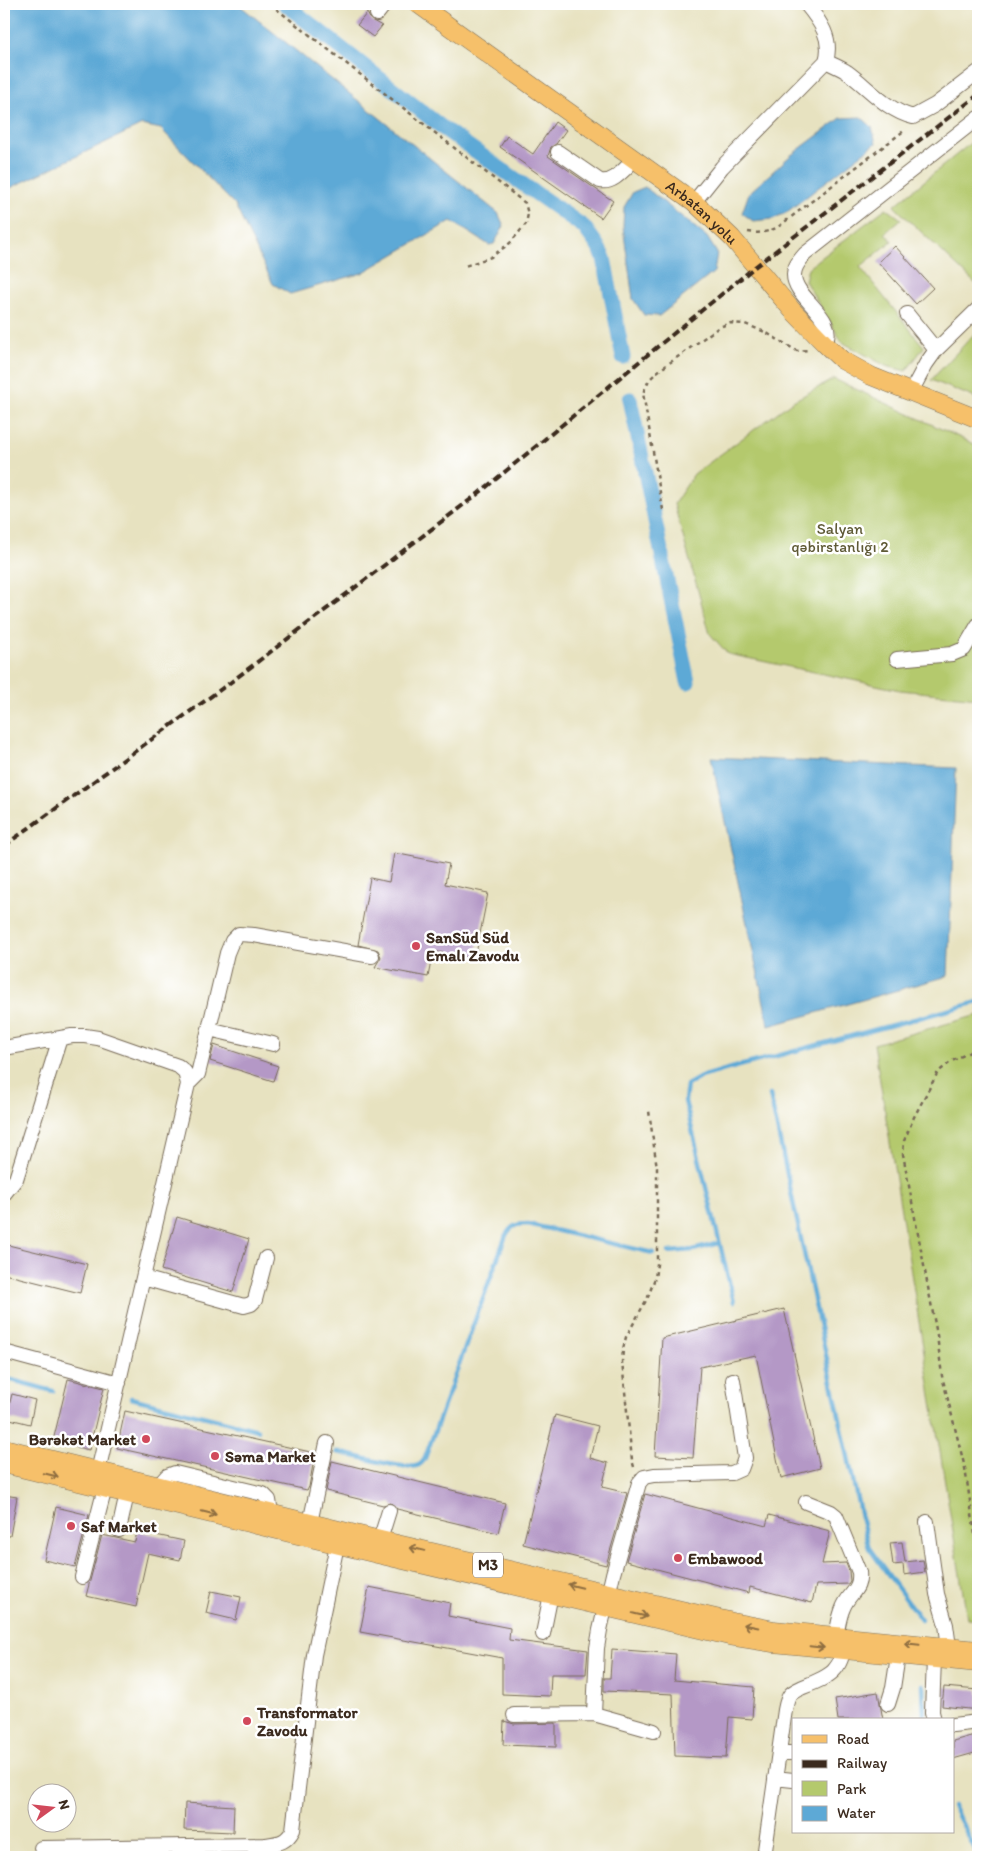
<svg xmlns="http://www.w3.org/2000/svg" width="982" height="1861" viewBox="0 0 982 1861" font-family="Itim,sans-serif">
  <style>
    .green { fill: #b4c96d; stroke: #787a46 }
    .water { fill: #5da9d6; stroke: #4c6a7a }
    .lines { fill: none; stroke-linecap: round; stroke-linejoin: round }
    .stream { stroke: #5da9d6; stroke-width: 4.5 }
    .canal { stroke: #5da9d6; stroke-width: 15 }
    .building { fill: #b498c6 }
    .minor-casing { stroke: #776a57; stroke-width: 16 }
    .major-casing { stroke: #776a57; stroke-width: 19 }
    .path { stroke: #776a57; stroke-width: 2.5; stroke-dasharray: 4 4; stroke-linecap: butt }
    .minor { stroke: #fff; stroke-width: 14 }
    .major { stroke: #f6c06b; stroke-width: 18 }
    .rail { stroke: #3b2a1e; stroke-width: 4; stroke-dasharray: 8 4; stroke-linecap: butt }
    .oneway { stroke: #8f6e41 }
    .poi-dot { fill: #d1495b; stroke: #fff; stroke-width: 2 }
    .labels { text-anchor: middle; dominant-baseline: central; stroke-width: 5; stroke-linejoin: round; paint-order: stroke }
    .shield { fill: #fff; stroke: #766a62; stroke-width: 1 }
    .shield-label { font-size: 15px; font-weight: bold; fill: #3b2a1e }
    .street-label { font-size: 16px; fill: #3b2a1e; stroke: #fff }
    .park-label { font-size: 16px; fill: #5f5a36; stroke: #fff }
    .poi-label { font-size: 16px; font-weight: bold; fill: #3b2a1e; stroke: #fff; text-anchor: start }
  </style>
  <rect width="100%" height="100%" fill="#fff"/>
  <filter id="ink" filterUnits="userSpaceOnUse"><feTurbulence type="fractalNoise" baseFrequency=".02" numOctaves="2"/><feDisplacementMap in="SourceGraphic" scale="10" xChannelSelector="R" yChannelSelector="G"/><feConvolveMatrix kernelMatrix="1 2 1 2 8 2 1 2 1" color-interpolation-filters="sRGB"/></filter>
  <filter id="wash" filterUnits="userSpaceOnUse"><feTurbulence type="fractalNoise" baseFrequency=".0096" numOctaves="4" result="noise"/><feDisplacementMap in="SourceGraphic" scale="20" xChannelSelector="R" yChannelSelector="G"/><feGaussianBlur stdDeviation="1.12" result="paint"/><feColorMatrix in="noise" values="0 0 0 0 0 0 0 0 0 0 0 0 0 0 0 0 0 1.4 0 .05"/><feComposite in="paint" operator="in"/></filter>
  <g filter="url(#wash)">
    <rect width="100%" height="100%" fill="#e7e2c0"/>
    <path class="green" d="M978,137V286L894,206Z
      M886,208L901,219L885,233L892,241L860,267L924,347L906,371L886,366L842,342L805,281L808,268Z
      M978,330V399L931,380Z
      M834,379L978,446V698L900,690L728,654L710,634L674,504L694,474L793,401Z
      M978,1015V1619L967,1618L874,1044Z"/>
    <path class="water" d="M4,4H238L498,213L504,226L494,244L489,245L451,221L362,273L290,294L273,284L235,205L161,129L142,125L4,191Z
      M861,117L872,127L876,143L787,212L773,219L753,221L742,213L749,193L790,156L841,118Z
      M645,187L707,237L717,253L714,272L659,316L644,315L633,299L623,227L624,207L633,192Z
      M711,757L956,768L948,976L769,1026Z"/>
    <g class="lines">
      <path class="stream" d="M770,1095L861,1517L869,1548L921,1620
        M669,1252L693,1250L720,1243
        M734,1302L685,1101L687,1085L701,1077L728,1069L978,1002
        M4,1378L53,1391
        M131,1398L258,1430
        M337,1452C353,1455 403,1470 416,1466C421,1465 423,1462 425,1458L506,1235C512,1225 517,1224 528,1224L653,1253
        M923,1685L924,1720
        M953,1806L978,1855"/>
      <path class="canal" d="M285,4L444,129L584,227L597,245L604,258L623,357
        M630,399L688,682"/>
    </g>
    <g id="blocks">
      <path class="building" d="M367,13L371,20L382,26L373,37L357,25Z
        M555,122L566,130L556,144L551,147L548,156L613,201L601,218L500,147L507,136L533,154Z
        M895,246L933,288L916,304L878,262Z
        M394,853L449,864L445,884L488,893L475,959L433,951L428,977L375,967L381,957L378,950L358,945L370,878L389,882Z
        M214,1045L278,1066L273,1081L210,1061Z
        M177,1217L249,1239L233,1292L161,1270Z
        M4,1244L87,1264L80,1293L4,1274Z
        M784,1309L820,1468L781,1478L756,1355L700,1367L693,1458L655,1456L662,1338Z
        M68,1379L104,1388L89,1450L53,1441Z
        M12,1394L35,1400L30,1424L6,1418Z
        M125,1411L315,1453L309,1487L307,1490L117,1448Z
        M555,1415L598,1426L590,1458L608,1463L602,1487L627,1493L606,1565L523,1544Z
        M332,1461L505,1503L498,1533L397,1509L391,1503L383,1505L326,1491Z
        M645,1494L766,1526L769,1515L830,1531L822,1564L846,1563L849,1571L850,1581L848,1584L816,1585L812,1603L750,1587L749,1593L626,1561Z
        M4,1495L17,1497L10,1536H4Z
        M56,1507L89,1515L75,1567L44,1560Z
        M137,1531L184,1541L180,1560L148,1553L136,1607L86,1596L102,1535L135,1542Z
        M902,1542L905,1562L923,1560L925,1572L904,1575L903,1564L893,1565L890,1543Z
        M369,1587L450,1603L448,1616L510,1628L509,1640L588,1650L586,1674H551L550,1696L502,1694V1658L360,1632Z
        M211,1591L241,1597L236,1620L206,1613Z
        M612,1649L676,1654L674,1680L754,1687L752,1719L729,1717L726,1758L675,1756L673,1694L604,1691V1678H610Z
        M944,1687L978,1690V1710L942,1706Z
        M878,1692L883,1720H838L835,1699Z
        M504,1721L514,1724L556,1723V1747L503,1745Z
        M978,1734V1752L953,1759V1741Z
        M185,1803L234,1806L233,1832L184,1830Z"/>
    </g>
  </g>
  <g filter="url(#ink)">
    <use href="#blocks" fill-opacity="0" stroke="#776a57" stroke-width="1"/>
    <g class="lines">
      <g class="minor-casing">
        <path id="minor" d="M377,14L385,4
          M826,61C833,65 841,68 847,72C869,88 886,110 913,117L935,105L978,72
          M558,152L600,181C614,184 625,168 635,159
          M694,202L722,167L826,61C833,39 820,21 806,4
          M907,314L936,350
          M825,344C839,317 794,299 794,275C794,266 800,260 805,254L978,118
          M911,392L926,364L936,350L978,309
          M897,659L952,654L964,649L978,625
          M209,1029L227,953L232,941L239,934L254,935L372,956
          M4,1048L72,1036H85L98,1038L178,1066L185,1072L188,1084L96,1480
          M188,1084L198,1074L209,1029L273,1044
          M4,1194L16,1179L60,1038
          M143,1278L244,1306L251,1304L255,1300L266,1258
          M4,1352L119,1383
          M158,1486L167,1476L175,1473L263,1494L269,1500L271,1513
          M806,1502L831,1512L836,1516L859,1572C861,1591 849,1592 843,1608C839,1617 838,1627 836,1636
          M927,1522L937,1594L946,1625L949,1647
          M310,1523L327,1443
          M119,1530L127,1494
          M380,1540L389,1511
          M82,1577L105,1488
          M543,1634L551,1594
          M888,1704L893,1688L898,1656
          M514,1715L594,1714
          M934,1720L932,1712L934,1659
          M953,1725L978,1722
          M654,1731L594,1714L597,1648L600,1630L613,1574L639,1483L644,1477L654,1475L732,1473L741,1469L745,1458L733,1380
          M779,1753H793
          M775,1778L793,1780
          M41,1848L265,1845C279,1843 286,1843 293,1830L314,1655L337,1545
          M764,1857L785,1710C786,1705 787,1699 790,1695C793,1691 799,1689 803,1687C831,1676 842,1671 845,1640"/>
      </g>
      <g class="major-casing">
        <g id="major">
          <path id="s1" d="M418,4L694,202L732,238L792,310L825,344L842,360L871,376L978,419"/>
          <path d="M4,1448L380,1540L733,1622L774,1630L978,1650"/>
          <path d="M4,1464L377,1554L729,1636L773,1643L978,1663"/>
        </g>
      </g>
      <path class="path" d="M270,4L525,203L528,214L526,224L510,243L491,257L465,266
        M748,232C759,234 768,232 778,227L905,130
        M663,510L643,393L649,380L657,372L719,327L731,323L745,324L765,332L797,351L809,350
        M978,1048L952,1061L938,1072L914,1117L904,1141L903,1154L937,1335L942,1376L965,1468L978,1554
        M634,1467L632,1460L622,1362L623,1349L626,1337L648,1297L655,1278L657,1264V1168L649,1111"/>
      <use href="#minor" class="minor"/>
      <use href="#major" class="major"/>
      <path class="rail" d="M4,846L231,682L479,493L756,266L978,95"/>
    </g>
    <defs><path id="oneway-shaft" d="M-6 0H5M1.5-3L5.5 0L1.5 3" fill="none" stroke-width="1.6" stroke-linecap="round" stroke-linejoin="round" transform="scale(1.25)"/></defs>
    <g class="oneway">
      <use href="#oneway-shaft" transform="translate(51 1475) rotate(14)"/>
      <use href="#oneway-shaft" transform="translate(209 1513) rotate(14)"/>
      <use href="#oneway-shaft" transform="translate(417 1549) rotate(-167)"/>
      <use href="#oneway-shaft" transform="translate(575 1586) rotate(-167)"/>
      <use href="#oneway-shaft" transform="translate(640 1615) rotate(13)"/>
      <use href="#oneway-shaft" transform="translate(751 1626) rotate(-169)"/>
      <use href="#oneway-shaft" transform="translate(912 1644) rotate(-174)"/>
      <use href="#oneway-shaft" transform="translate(817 1647) rotate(6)"/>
    </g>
  </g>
  <g class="poi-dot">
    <circle cx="416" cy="946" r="5"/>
    <circle cx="146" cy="1439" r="5"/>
    <circle cx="215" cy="1456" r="5"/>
    <circle cx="71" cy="1526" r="5"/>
    <circle cx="678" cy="1558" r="5"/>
    <circle cx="247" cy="1721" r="5"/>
  </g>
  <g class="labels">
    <rect class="shield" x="473" y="1552.5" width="30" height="25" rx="4"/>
    <g class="shield-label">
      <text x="488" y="1565">M3</text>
    </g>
    <g class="street-label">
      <text stroke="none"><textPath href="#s1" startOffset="352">Arbatan yolu</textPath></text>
    </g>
    <g class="park-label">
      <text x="840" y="528">Salyan<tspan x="840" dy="18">qəbirstanlığı 2</tspan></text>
    </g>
    <g class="poi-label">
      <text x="426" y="937">SanSüd Süd<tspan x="426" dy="18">Emalı Zavodu</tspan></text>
      <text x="136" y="1439" text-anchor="end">Bərəkət Market</text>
      <text x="225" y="1456">Səma Market</text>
      <text x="81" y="1526">Saf Market</text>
      <text x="688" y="1558">Embawood</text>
      <text x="257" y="1712">Transformator<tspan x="257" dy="18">Zavodu</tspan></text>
    </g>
  </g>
  <rect width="982" height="1861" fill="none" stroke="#fff" stroke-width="20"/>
  <rect x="792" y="1718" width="162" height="115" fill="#ffffff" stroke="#b1aaa5"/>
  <rect x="802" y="1735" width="25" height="8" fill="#f6c06b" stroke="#b1aaa5"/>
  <text x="837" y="1744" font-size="15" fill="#3b2a1e">Road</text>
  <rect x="802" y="1760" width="25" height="8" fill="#3b2a1e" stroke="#b1aaa5"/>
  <text x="837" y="1768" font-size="15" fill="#3b2a1e">Railway</text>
  <rect x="802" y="1781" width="25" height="15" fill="#b4c96d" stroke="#b1aaa5"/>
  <text x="837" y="1794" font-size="15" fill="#3b2a1e">Park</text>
  <rect x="802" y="1806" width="25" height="15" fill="#5da9d6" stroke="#b1aaa5"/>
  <text x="837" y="1818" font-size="15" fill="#3b2a1e">Water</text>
  <g transform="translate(52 1808) rotate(75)"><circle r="24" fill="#ffffff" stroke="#b1aaa5"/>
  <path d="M0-4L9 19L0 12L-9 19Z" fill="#d1495b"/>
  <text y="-8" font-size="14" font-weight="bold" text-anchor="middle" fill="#3b2a1e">N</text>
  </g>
</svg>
